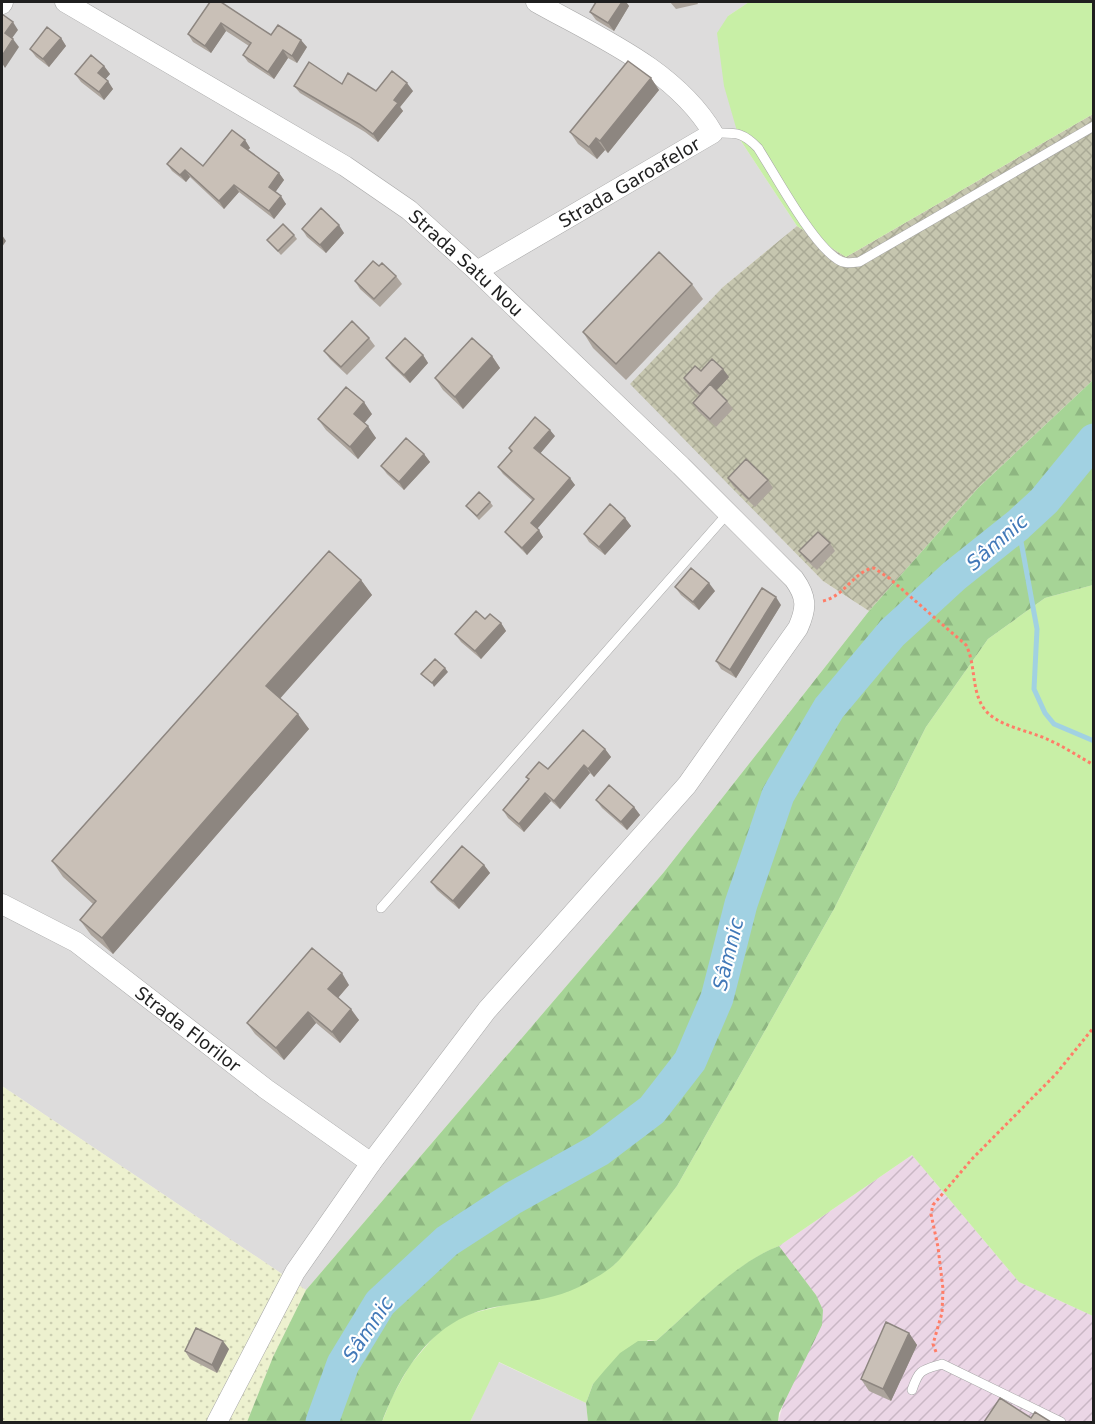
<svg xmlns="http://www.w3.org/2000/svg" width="1095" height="1424" viewBox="0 0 1095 1424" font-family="'DejaVu Sans',sans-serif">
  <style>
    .residential { fill: #dddcdc }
    .industrial { fill: url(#industrial-furrows) }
    .construction { fill: url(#construction-cross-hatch) }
    .farmland { fill: url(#farmland-dots) }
    .grass { fill: #c8efa6 }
    .forest { fill: url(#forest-firs) }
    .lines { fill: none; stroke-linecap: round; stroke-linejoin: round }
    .stream { stroke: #a1d1e2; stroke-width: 5 }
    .river { stroke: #a1d1e2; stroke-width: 33 }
    .lane-casing { stroke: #a6a6a6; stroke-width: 10 }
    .street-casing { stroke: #a6a6a6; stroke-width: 21 }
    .path { stroke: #ff7d68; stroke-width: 3; stroke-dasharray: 3 3; stroke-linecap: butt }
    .lane { stroke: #fff; stroke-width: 9 }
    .street { stroke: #fff; stroke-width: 20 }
    .wall { fill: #ada59d }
    .shaded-wall { fill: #8d8680 }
    .building { fill: #c9c0b7; stroke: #8d8680; stroke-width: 1.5 }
    .labels { text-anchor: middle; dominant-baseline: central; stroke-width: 4.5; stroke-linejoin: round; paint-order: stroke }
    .street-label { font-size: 18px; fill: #1f1f1f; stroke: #fff }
    .water-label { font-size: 20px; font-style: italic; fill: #4279b8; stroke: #fff }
  </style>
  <defs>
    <pattern id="industrial-furrows" width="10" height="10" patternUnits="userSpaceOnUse" patternTransform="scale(1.5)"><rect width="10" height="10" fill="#ebd6e6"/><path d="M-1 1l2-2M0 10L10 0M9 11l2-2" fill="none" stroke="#c9b7c5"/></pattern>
    <pattern id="construction-cross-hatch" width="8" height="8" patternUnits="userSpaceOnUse" patternTransform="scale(1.5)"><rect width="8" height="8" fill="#c6c6af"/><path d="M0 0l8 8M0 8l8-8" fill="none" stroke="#aaaa96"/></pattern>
    <pattern id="farmland-dots" width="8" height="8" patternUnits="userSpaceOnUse" patternTransform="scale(1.5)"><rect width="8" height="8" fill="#edf1cf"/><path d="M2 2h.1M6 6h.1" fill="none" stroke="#cbceb1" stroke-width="1.8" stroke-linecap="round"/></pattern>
    <pattern id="forest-firs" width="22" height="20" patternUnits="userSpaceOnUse" patternTransform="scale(1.5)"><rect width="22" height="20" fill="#a6d496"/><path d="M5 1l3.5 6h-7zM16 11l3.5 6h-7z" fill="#8eb681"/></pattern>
  </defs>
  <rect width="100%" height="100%" fill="#f1ede5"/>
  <path class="residential" d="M2,2H749L728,16L739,138L797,226L723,287L779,536L823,581L869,611L664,872L306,1290L2,1086Z
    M498,1362L586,1403L588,1422H470Z"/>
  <path class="industrial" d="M912,1155L1019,1282L1093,1316V1422H778L816,1295L779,1246Z"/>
  <path class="construction" d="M1093,114V380L978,488L869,611L823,581L630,384L723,287L797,226L846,257Z"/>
  <path class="farmland" d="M2,1086L306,1290L273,1357L247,1422H2Z"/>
  <path class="grass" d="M749,2H1093V114L846,257L797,226L739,138L724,86L717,33L728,16Z
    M1093,585V1316L1019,1282L912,1155L779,1246C734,1264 693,1309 656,1341L648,1340L593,1384L586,1403L499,1362L470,1422H382L392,1397L410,1365L438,1332L465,1315L578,1287L615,1264L677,1186L834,909L926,727L988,639L1045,598Z"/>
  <path class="forest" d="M1093,380V585L1045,598L988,639L926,727L834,909L677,1186C662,1205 648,1225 632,1244C626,1251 621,1259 614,1265C605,1273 590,1281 579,1287C552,1300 523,1302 495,1307C433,1319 403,1368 382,1422H247L273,1357L306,1290L664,872L869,611L978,488Z
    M779,1246L816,1295L823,1310L822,1325L779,1413L778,1422H588L586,1403L593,1384L604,1371L620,1353L638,1341H656C693,1309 734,1263 779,1246Z"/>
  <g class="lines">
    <path class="stream" d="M1018,525L1037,629L1034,689L1045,713L1054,724L1094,741"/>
    <path class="river" d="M322,1422L343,1364L380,1303L447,1241L513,1198L599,1150L652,1110L690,1061L717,998L741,904L778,795L829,708L892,633L954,576L1018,525L1044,501L1094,440"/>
    <g class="lane-casing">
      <path id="lane" d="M713,133C735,133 742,131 758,148C776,176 811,242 837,259C844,264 851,263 859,262L1094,126
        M381,908L728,513
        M912,1390C919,1369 922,1370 942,1364L1061,1422"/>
    </g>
    <g class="street-casing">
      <g id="street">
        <path id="s1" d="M65,2L345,166L409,210L477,271L681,466L794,579C807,597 807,608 798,628L687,785L487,1010L371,1163L295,1272L217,1422"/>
        <path d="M2,4L3,2"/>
        <path id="s2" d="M477,271L713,133C675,69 598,37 536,2"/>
        <path id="s3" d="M2,904L76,942L266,1089L371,1163"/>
      </g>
    </g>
    <path class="path" d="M823,601C845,596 855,570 874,568L889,578L966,645C976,665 971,688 983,707C996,727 1029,730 1049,740C1065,747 1079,757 1094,765
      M936,1352L933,1344L942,1313L943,1289L938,1247L931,1214L933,1205L972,1159L1056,1074L1094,1027"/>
    <use href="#lane" class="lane"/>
    <use href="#street" class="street"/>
  </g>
  <path class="wall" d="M210,2L271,35L307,47L297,63L288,58L274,79L248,62L243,55L249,46L226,31L211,53L193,42L188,34Z
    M593,2H626L629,6L614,31L596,20L590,12L596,3Z
    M670,2H697L698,4L676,9Z
    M61,38L66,46L49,67L36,57L30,49Z
    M104,66L110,74L105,79L113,89L104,100L81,82L75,74Z
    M651,78L659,90L608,153L605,150L597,159L578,144L570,132Z
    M342,84L376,91H413L400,107L403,111L378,142L365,132L300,93L294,86Z
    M245,140L250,148L248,150L279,173L284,180L275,192L286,204L274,219L239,192L224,209L190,177L186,182L172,171L167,164L203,166Z
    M302,229L344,233L326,253L307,237Z
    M294,235L297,239L281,255L267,240Z
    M379,266L396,276L402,284L380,307L360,289L355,281Z
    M692,284L703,299L626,380L593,348L583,332Z
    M369,338L375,346L347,375L330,359L324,351Z
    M423,355L428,363L410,383L392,366L386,358Z
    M492,356L500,368L463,409L443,390L435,378Z
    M701,371L729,377L716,390L727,401L733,409L716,427L698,411L693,403L699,396L689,386L684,378Z
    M372,414L364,423L376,438L358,459L326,430L318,419Z
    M555,436L540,453L575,485L537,529L543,537L527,555L510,538L505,532L533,501L503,474L498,467L511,452L509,448Z
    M424,454L430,462L404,490L387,474L381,466Z
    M728,478L768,480L773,488L755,507L733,486Z
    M490,502L493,506L479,520L466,506Z
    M625,518L631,526L605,555L589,542L584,534Z
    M830,543L835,551L817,570L805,559L799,551Z
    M361,580L372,595L280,698L309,729L113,954L91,935L80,920L93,904L63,877L52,861Z
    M675,587L715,591L699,610L681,595Z
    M781,605L736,678L721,669L716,661Z
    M485,619L501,623L506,631L481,659L461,642L455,634Z
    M605,749L611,757L594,777L590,773L560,809L551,801L524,832L508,818L503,810L529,780L526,777Z
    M596,800L634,807L640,815L627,830L602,808Z
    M484,865L490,873L459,909L437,890L431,882Z
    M349,985L338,998L359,1020L340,1043L316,1023L284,1060L255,1034L247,1023Z
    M909,1333L917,1345L891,1401L869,1391L861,1379Z
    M229,1349L217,1373L190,1359L185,1351Z"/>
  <path class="shaded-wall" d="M622,2H626L629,6L614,31L608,23Z
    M13,22L18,30L10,41L5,33Z
    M221,23L226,31L211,53L205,46Z
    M61,38L66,46L49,67L43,59Z
    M13,39L19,47L5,68L2,63V56Z
    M301,40L307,47L297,63L292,56Z
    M283,50L288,58L274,79L268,72Z
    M104,66L110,74L104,81L98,73Z
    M651,78L659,90L608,153L600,141Z
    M108,81L113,89L104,100L99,92Z
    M407,83L413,91L400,107L403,111L378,142L373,134L394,100Z
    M596,138L605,150L597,159L589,147Z
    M245,140L250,148L246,152L241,145Z
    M185,170L190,177L186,182L180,175Z
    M279,173L284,180L274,194L269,187Z
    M234,185L239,192L224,209L219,201Z
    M281,196L286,204L274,219L269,211Z
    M339,225L344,233L326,253L320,245Z
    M2,235L6,241L2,247Z
    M423,355L428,363L410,383L404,375Z
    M492,356L500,368L463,409L455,397Z
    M723,369L729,377L706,402L700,394Z
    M364,402L372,414L362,426L354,414Z
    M368,426L376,438L358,459L350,447Z
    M550,430L555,436L539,455L534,448Z
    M424,454L430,462L404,490L399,482Z
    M570,478L575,485L536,530L531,523Z
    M625,518L631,526L605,555L599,547Z
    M539,530L543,537L527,555L522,548Z
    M361,580L372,595L277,702L266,686Z
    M709,583L715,591L699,610L693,602Z
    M776,597L781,605L736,678L730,670Z
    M501,623L506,631L481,659L475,651Z
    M445,668L448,672L434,687L432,683Z
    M298,714L309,729L113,954L102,938Z
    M605,749L611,757L594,777L588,769Z
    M584,765L590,773L560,809L554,801Z
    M545,793L551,801L524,832L519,824Z
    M634,807L640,815L627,830L621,822Z
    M484,865L490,873L459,909L453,901Z
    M342,973L349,985L336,1000L328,989Z
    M351,1009L359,1020L340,1043L332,1032Z
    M308,1012L316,1023L284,1060L276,1048Z
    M909,1333L917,1345L891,1401L883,1389Z
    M223,1341L229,1349L217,1373L212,1365Z"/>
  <path class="building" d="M210,2H221L271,35L278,25L301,40L292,56L283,50L268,72L243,55L251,43L221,23L205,46L188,34Z
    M596,2H622L608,23L590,12Z
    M2,14L13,22L5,33L13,39L2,56Z
    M47,27L61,38L43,59L30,49Z
    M91,55L104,66L98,73L108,81L99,92L75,74Z
    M628,61L651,78L600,141L596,138L589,147L570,132Z
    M309,62L342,84L348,73L376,91L392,71L407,83L394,100L398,103L373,134L359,124L294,86Z
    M232,130L245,140L241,145L279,173L269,187L281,196L269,211L234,185L219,201L185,170L180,175L167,164L181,148L203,166Z
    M321,208L339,225L320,245L302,229Z
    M283,224L294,235L278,251L267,240Z
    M659,252L692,284L616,364L583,332Z
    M373,261L379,266L382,263L396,276L374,299L355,281Z
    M352,321L369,338L341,367L324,351Z
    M405,338L423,355L404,375L386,358Z
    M472,338L492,356L455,397L435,378Z
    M712,359L723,369L700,394L684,378L695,366L701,371Z
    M710,384L727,401L710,419L693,403Z
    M346,387L364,402L354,414L368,426L350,447L318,419Z
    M535,417L550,430L534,448L570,478L531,523L539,530L522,548L505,532L534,499L498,467L512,451L509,448Z
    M406,438L424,454L399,482L381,466Z
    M746,459L768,480L749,499L728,478Z
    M479,492L490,502L477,516L466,506Z
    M610,504L625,518L599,547L584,534Z
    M818,532L830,543L811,562L799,551Z
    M329,551L361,580L266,686L298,714L102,938L80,920L96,901L52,861Z
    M691,568L709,583L693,602L675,587Z
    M762,588L776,597L730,670L716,661Z
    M476,611L485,619L490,614L501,623L475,651L455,634Z
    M435,659L445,668L432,683L421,674Z
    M583,730L605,749L588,769L584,765L554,801L545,793L519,824L503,810L529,779L526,777L539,762L548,769Z
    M609,785L634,807L621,822L596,800Z
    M462,846L484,865L453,901L431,882Z
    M312,948L342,973L328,989L351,1009L332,1032L308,1012L276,1048L247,1023Z
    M886,1322L909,1333L883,1389L861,1379Z
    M196,1328L223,1341L212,1365L185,1351Z
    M1000,1398L1031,1418L1035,1412L1051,1422H984Z"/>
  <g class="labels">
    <g class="street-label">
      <text stroke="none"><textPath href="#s2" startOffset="176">Strada Garoafelor</textPath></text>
      <text stroke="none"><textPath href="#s1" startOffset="480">Strada Satu Nou</textPath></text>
      <text stroke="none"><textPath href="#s3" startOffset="225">Strada Florilor</textPath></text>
    </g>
    <g class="water-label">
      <text transform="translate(997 542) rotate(-41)">Sâmnic</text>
      <text transform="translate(728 954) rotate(-76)">Sâmnic</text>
      <text transform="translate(368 1329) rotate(-56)">Sâmnic</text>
    </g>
  </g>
  <rect width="1095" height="1424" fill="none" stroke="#1f1f1f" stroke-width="6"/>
</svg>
